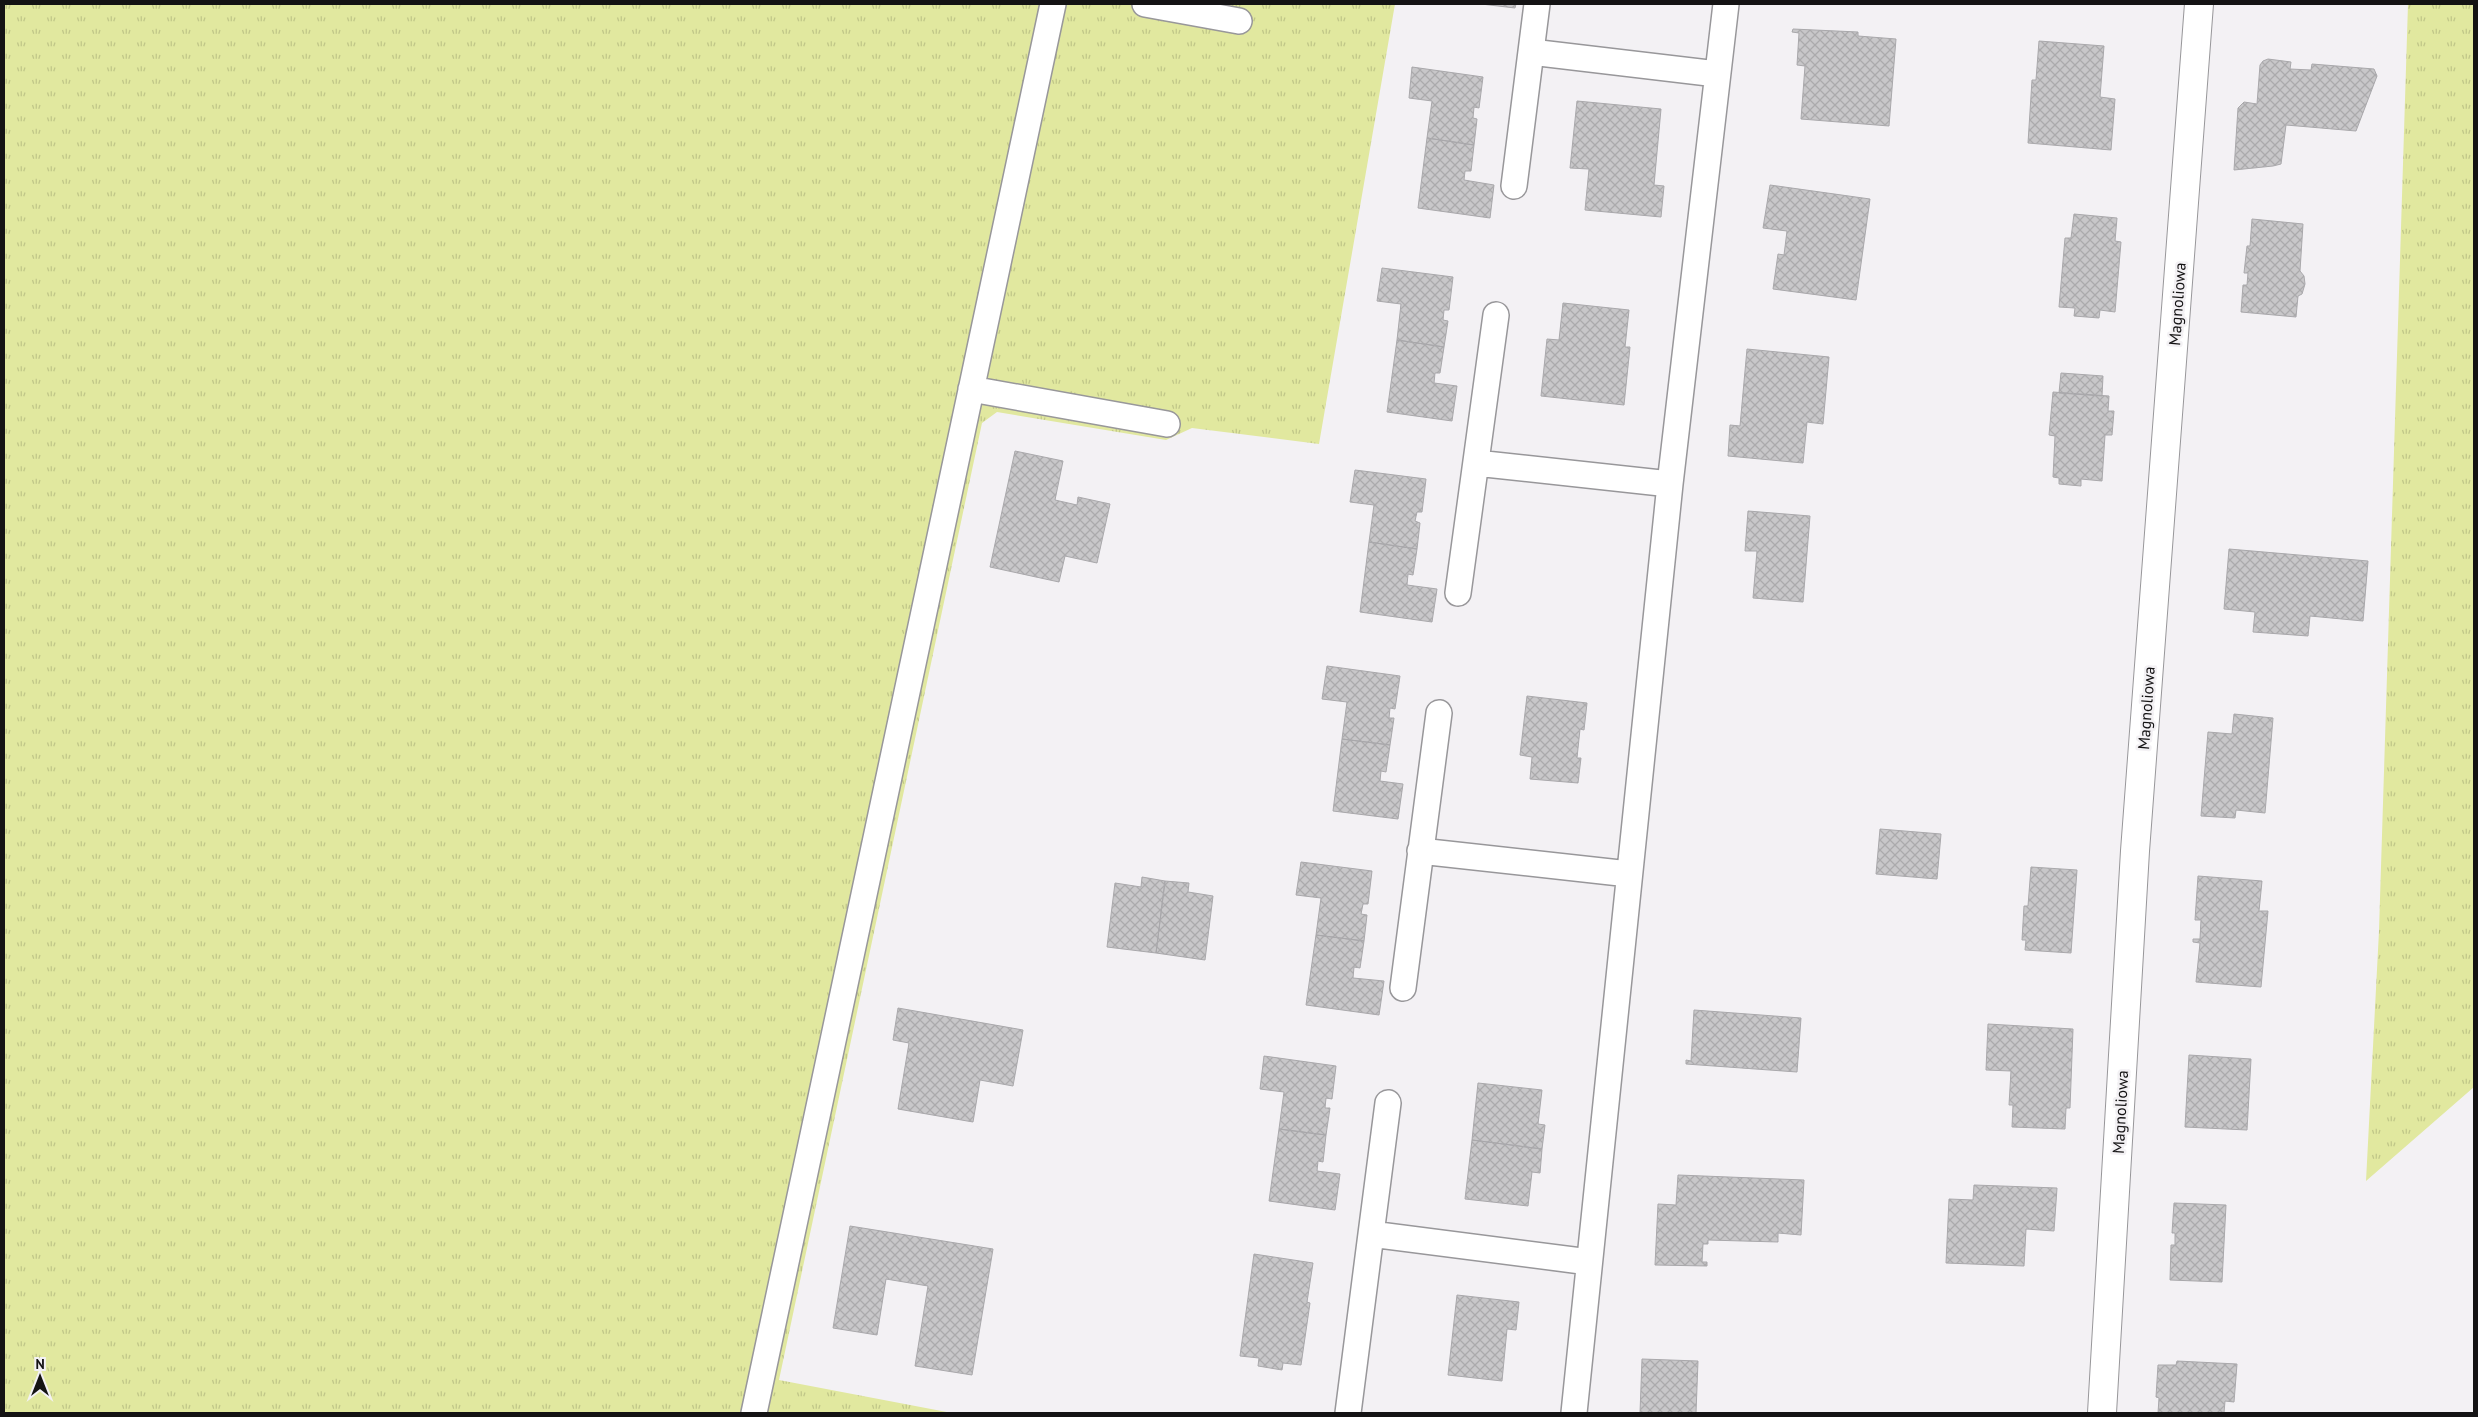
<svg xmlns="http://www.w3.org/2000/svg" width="2478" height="1417" viewBox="0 0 2478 1417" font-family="'PT Sans',sans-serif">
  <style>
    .grass { fill: url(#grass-tufts) }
    .building { fill: url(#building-cross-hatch); stroke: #a9a8ab }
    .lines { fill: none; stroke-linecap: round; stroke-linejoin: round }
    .service-casing { stroke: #98979a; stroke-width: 28 }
    .minor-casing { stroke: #98979a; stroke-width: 30 }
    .service { stroke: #fff; stroke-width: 25 }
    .minor { stroke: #fff; stroke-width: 28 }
    .labels { text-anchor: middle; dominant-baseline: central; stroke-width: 5; stroke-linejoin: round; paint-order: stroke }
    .street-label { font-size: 16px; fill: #141314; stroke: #f3f1f4 }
  </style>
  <defs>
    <pattern id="grass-tufts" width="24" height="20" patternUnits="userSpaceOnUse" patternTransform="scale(1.25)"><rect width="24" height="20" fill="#e1e89f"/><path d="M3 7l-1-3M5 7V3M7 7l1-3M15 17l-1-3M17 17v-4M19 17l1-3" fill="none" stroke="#c0c688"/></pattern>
    <pattern id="building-cross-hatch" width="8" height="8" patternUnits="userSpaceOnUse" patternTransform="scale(1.25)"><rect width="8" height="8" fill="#c8c7c9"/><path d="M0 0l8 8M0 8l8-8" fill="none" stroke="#abaaac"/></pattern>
  </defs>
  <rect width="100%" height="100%" fill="#f3f1f4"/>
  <path class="grass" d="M4,4H1395L1319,444L1192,428L1166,440L997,412L982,423L779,1380L952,1413H4Z
    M2408,4H2474V1087L2366,1181L2379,931Z"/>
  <path class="building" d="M1481,4H1516L1515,8Z
    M1793,29L1858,32V36L1896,39L1889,126L1801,119L1805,66L1797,65L1799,33L1792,32Z
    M2039,41L2104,46L2100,97L2115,99L2111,150L2028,143L2032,80H2036Z
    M2268,59L2291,62L2290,69L2311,70L2312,64L2374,69L2377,76L2356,131L2286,125L2281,164L2273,166L2234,170L2238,108L2244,102L2257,104L2260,65L2263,61Z
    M1412,67L1483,77L1479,108L1474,107L1473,118L1477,119L1474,145L1427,138L1432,101L1409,98Z
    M1577,101L1661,109L1654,185L1664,186L1661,217L1585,210L1589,169L1570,168Z
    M1427,138L1474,145L1471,171H1465L1464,180L1494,185L1490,218L1418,208Z
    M1770,185L1870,199L1856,300L1773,289L1778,254L1784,255L1787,231L1763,228Z
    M2074,214L2117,218L2115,241L2121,242L2115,312L2100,310L2099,318L2074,316L2075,308L2059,307L2065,238H2071Z
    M2252,219L2303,224L2300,271L2304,276L2305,284L2302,294L2298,296L2296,317L2241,312L2243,285H2247L2248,273H2244L2247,246H2250Z
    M1382,268L1453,277L1449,310H1444L1443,320L1448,321L1444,347L1397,340L1401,304L1377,301Z
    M1563,303L1629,310L1625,347H1630L1624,405L1541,396L1547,339L1559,340Z
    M1397,340L1444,347L1440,373H1435L1434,383L1457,386L1452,421L1387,412Z
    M1747,349L1829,357L1823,424L1807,422L1803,463L1728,456L1730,425L1740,426Z
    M2061,373L2103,376L2102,396L2059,393Z
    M2053,392L2109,396L2108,411H2114L2112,435H2105L2102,481L2081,479V486L2059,484V478L2053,477L2055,436L2049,435Z
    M1015,451L1063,461L1055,500L1077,505L1078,497L1110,504L1097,563L1065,556L1059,582L990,567Z
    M1355,470L1426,479L1422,512H1417L1415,521L1420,523L1417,549L1369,542L1374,505L1350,502Z
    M1748,511L1810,516L1803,602L1753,598L1757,551H1745Z
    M1369,542L1417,549L1413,575L1408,574L1407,585L1437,589L1432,622L1360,612Z
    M2229,549L2368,561L2363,621L2310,616L2308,636L2253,632L2255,612L2224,609Z
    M1327,666L1400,676L1395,709L1390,708L1389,718H1394L1390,745L1342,739L1347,702L1322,699Z
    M1527,696L1587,703L1584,730L1580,729L1577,758H1581L1578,783L1530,779L1532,757L1520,755Z
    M2234,714L2273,718L2265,813L2236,810L2235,818L2201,816L2208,732L2232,734Z
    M1342,739L1390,745L1386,772L1381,771L1380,781L1403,784L1398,819L1333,811Z
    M1880,829L1941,834L1937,879L1876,874Z
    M1301,862L1372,871L1368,904H1363L1361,914L1367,915L1364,941L1316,935L1321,898L1296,895Z
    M2031,867L2077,870L2071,953L2025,950L2026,940H2022L2024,906H2028Z
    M2198,876L2262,881L2259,911H2268L2261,987L2196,982L2200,943L2193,942V939H2200L2201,920H2195Z
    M1142,877L1165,881L1156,953L1107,947L1115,883L1141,887Z
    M1165,881L1189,883L1188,892L1213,896L1205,960L1156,953Z
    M1316,935L1364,941L1360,968L1354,967L1353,978L1384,981L1379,1015L1306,1005Z
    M898,1008L1023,1030L1013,1086L980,1080L973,1122L898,1109L909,1043L893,1040Z
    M1694,1010L1801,1018L1797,1072L1686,1064V1060L1691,1061Z
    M1988,1024L2073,1029L2070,1108H2066L2065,1129L2012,1127L2013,1105H2009L2011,1071L1986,1070Z
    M2189,1055L2251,1059L2247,1130L2185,1127Z
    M1264,1056L1336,1066L1332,1099L1326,1098L1325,1108H1330L1326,1135L1279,1129L1284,1092L1260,1089Z
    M1478,1083L1542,1090L1538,1124L1545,1125L1542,1149L1472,1140Z
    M1279,1129L1326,1135L1323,1162L1318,1161L1317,1171L1340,1174L1335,1210L1269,1201Z
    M1472,1140L1542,1149L1540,1173L1532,1172L1528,1206L1465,1199Z
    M1678,1175L1804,1180L1801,1235L1778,1233V1242L1708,1240V1244H1703L1702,1262H1707V1266L1655,1265L1658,1204L1676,1205Z
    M1974,1185L2057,1188L2054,1231L2026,1229L2024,1266L1946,1263L1949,1199L1973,1200Z
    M2174,1203L2226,1205L2222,1282L2170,1280L2171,1245H2175V1233H2172Z
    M850,1226L993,1249L972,1375L915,1366L928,1286L886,1279L877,1335L833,1328Z
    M1254,1254L1313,1263L1307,1302L1310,1303L1301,1365L1283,1363L1282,1370L1258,1366L1259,1358L1240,1356Z
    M1457,1295L1519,1302L1516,1330L1507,1329L1502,1381L1448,1375Z
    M1642,1359L1698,1361L1696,1413H1640Z
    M2177,1361L2237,1364L2234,1402L2225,1401L2224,1413H2158L2159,1398L2156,1397L2158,1365H2176Z"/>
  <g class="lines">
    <g class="service-casing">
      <path id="service" d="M1145,4L1239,21
        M1531,52L1717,74
        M1514,186L1537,4
        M971,389L1167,424
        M1476,463L1670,484
        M1458,593L1496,315
        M1420,851L1629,874
        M1403,988L1439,713
        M1371,1234L1388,1103
        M754,1413L1053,4
        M1348,1413L1371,1234L1589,1262
        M1574,1413L1670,484L1726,4"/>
    </g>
    <g class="minor-casing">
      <path id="minor" d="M2102,1413L2135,851L2199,4"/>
    </g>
    <use href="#service" class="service"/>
    <use href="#minor" class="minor"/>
  </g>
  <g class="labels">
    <g class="street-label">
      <text transform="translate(2177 304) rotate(-86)">Magnoliowa</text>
      <text transform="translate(2146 708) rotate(-86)">Magnoliowa</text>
      <text transform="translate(2120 1112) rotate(-87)">Magnoliowa</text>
    </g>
  </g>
  <rect width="2478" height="1417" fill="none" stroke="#141314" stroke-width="10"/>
  <g transform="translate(40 1377)" stroke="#f3f1f4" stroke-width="4" paint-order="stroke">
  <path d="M0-4L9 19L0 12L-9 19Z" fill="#141314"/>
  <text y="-8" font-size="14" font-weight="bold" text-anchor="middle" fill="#141314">N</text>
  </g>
</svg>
